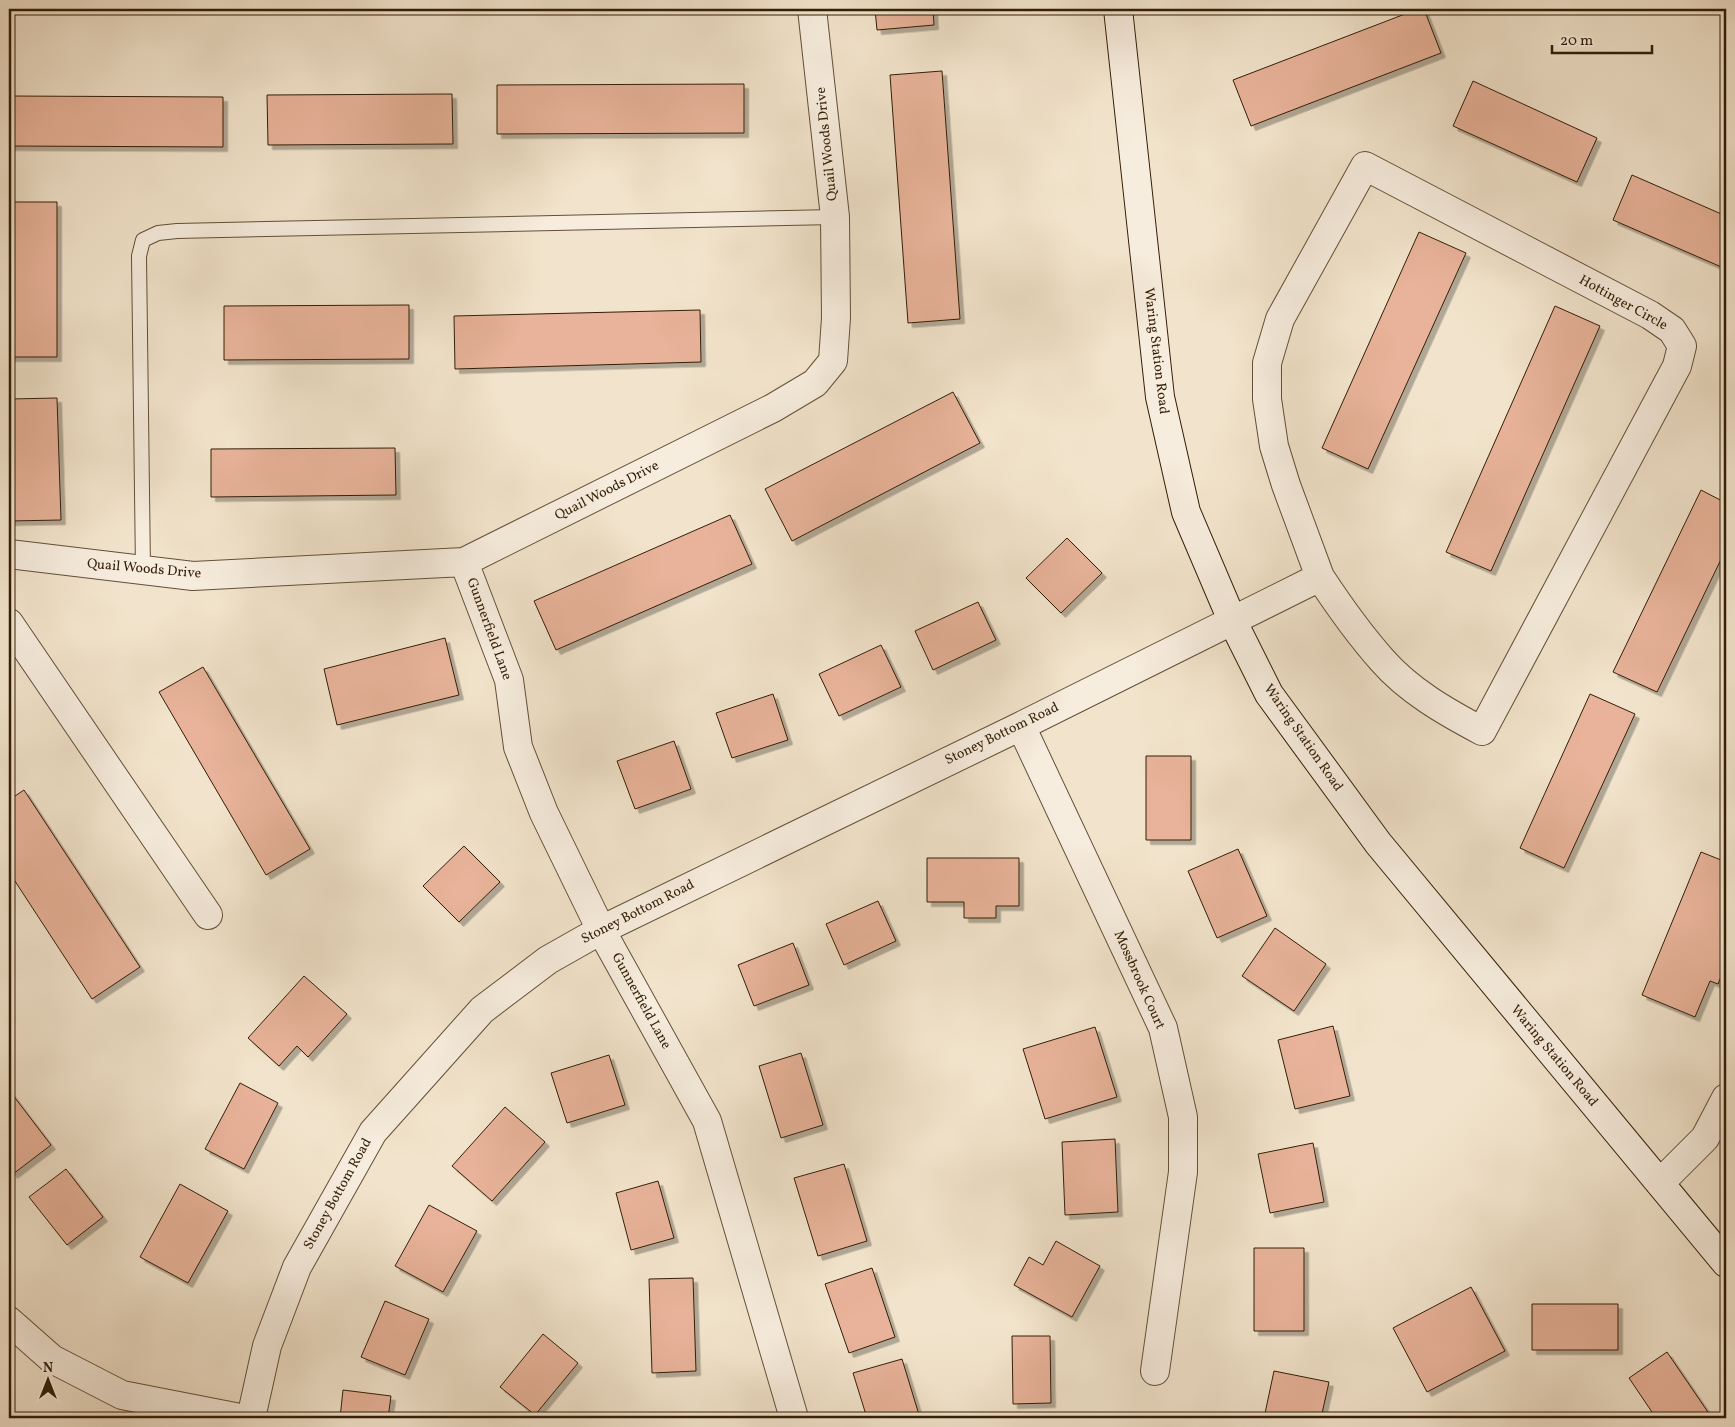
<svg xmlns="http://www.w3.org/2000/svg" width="1735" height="1427" viewBox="0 0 1735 1427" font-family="Vollkorn,serif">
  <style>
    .building { fill: #e8b39a; stroke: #321e06; filter: url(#shadow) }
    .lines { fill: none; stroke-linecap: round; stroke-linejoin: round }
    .lane-casing { stroke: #625038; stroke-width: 16 }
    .street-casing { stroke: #625038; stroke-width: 30 }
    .secondary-casing { stroke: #321e06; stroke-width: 30 }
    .lane { stroke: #f7edde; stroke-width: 14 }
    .street { stroke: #f7edde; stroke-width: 28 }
    .secondary { stroke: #f7edde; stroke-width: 28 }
    .labels { text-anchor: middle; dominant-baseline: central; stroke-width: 4; stroke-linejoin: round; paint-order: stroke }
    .street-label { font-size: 14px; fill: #321e06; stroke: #f7edde }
  </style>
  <defs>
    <filter id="shadow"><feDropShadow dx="4.5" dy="4.5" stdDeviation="0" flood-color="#0004"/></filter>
  </defs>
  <rect width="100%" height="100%" fill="#f2e4cc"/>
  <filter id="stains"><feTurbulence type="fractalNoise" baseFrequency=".004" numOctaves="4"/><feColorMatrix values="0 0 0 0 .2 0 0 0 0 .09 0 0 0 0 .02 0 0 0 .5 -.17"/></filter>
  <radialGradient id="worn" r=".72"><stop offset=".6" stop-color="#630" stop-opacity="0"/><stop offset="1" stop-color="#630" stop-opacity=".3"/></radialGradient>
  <path class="building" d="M875,9H933L934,25L877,30Z
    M1418,9H1424L1441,53L1251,126L1233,80Z
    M942,71L960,319L908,323L890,75Z
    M1473,81L1597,138L1577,182L1453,126Z
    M744,84V133L497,134V85Z
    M452,94L453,144L268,145L267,95Z
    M9,96L223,97V147L9,146Z
    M1632,175L1726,216V269L1613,220Z
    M9,202H57V357H9Z
    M1419,232L1466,253L1368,469L1322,448Z
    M409,305V359L224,360V306Z
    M1555,306L1600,326L1491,571L1446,552Z
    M700,310L701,362L455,369L454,316Z
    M953,392L980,443L792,541L765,489Z
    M57,398L61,520L9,521V399Z
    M395,448L396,495L211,497V449Z
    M1701,490L1726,503V549L1657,692L1613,672Z
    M730,515L752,564L556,650L534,601Z
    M1067,538L1102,573L1061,613L1026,578Z
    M978,602L996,640L933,670L915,631Z
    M445,638L459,695L337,725L324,669Z
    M881,645L901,687L839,716L819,674Z
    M203,667L310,849L266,875L159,692Z
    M773,694L788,740L732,758L716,713Z
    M1590,694L1635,714L1564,868L1520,848Z
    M674,741L691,789L635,809L617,761Z
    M1146,756H1191V840H1146Z
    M24,790L140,967L92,999L9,872V800Z
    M464,846L500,882L459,922L423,886Z
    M1238,849L1267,916L1217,938L1188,871Z
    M1701,852L1726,862V964L1718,984L1710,981L1695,1017L1642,995Z
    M927,858H1019V906H996V918H964V902H927Z
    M878,901L896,941L844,965L826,924Z
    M1275,928L1326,964L1294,1011L1242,976Z
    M793,943L809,985L754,1006L738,965Z
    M304,976L347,1014L308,1057L297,1046L279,1066L248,1038Z
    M1333,1026L1350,1096L1295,1109L1278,1040Z
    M1095,1027L1117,1097L1045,1119L1023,1049Z
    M801,1053L823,1125L781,1138L759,1066Z
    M609,1055L625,1105L567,1123L551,1073Z
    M240,1083L278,1103L244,1169L205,1149Z
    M9,1090L51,1145L13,1174L9,1168Z
    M505,1107L545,1142L492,1201L452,1166Z
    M1115,1139L1118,1212L1065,1215L1062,1142Z
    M1313,1143L1324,1202L1270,1213L1258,1154Z
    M844,1164L867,1241L818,1256L794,1178Z
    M66,1169L103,1217L67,1245L29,1197Z
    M658,1181L674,1238L631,1250L616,1193Z
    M180,1184L228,1211L188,1283L140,1257Z
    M429,1205L477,1231L443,1292L395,1266Z
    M1056,1241L1100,1266L1072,1317L1014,1285L1029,1257L1043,1265Z
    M1254,1248H1304V1331H1254Z
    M872,1268L895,1337L849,1353L825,1284Z
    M693,1278L696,1371L652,1373L649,1279Z
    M1471,1287L1505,1351L1427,1392L1393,1328Z
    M385,1301L429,1319L405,1375L361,1357Z
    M1532,1304H1618V1350H1532Z
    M543,1334L578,1363L535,1415L500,1387Z
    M1012,1336H1050L1051,1403L1013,1404Z
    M1667,1352L1712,1418H1656L1629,1378Z
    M902,1359L920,1418H867L853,1373Z
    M1274,1371L1329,1382L1321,1418H1264Z
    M343,1390L391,1396L388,1418H340Z
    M1388,1414L1401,1418H1386Z"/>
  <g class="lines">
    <g class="lane-casing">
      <path id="lane" d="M143,570L139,256L143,240L158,233L177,231L835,217"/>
    </g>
    <g class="street-casing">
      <path id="street" d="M9,554L193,576L464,562L773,408L815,383L833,361L836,318L835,217L812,9
        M464,562L509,680L518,747L544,813L601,930L707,1121L794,1418
        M9,623L208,915
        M1021,726L1163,1028L1183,1117V1172L1155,1371
        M1660,1183L1705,1138L1726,1098
        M9,1321L52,1359L122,1395L240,1418
        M251,1418L267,1346L297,1267L373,1132L482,1010L548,960L601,930L1021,726L1320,577C1339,606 1359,634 1382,660C1409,691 1446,712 1482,731L1677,366L1682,346L1672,330L1650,315L1365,166L1280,319L1267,363V399L1274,446L1286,485L1320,577"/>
    </g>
    <g class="secondary-casing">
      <path id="secondary" d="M1118,9L1160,397L1186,512L1232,620L1269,694L1378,843L1726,1263"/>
    </g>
    <use href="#lane" class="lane"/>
    <use href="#street" class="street"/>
    <use href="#secondary" class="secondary"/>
  </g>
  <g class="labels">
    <g class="street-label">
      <text transform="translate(827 144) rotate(-96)">Quail Woods Drive</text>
      <text transform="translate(1623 303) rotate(29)">Hottinger Circle</text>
      <text transform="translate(1156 351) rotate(83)">Waring Station Road</text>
      <text transform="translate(607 491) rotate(-27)">Quail Woods Drive</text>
      <text transform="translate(144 569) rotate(5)">Quail Woods Drive</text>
      <text transform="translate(489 629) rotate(70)">Gunnerfield Lane</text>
      <text transform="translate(1002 734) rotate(-26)">Stoney Bottom Road</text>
      <text transform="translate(1303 738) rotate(55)">Waring Station Road</text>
      <text transform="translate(638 912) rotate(-27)">Stoney Bottom Road</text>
      <text transform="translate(1139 980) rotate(66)">Mossbrook Court</text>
      <text transform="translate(641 1001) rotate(61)">Gunnerfield Lane</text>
      <text transform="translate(1554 1056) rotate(50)">Waring Station Road</text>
      <text transform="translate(338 1194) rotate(-61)">Stoney Bottom Road</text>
    </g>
  </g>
  <rect width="1735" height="1427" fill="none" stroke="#f2e4cc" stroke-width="30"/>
  <rect x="10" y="10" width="1715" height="1407" fill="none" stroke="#321e06" stroke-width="2.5"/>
  <rect x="15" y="15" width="1705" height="1397" fill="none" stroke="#321e06"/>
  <g transform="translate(48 1380)" stroke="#f7edde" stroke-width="4" paint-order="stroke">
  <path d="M0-4L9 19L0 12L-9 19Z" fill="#321e06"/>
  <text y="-8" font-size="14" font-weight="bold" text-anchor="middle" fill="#321e06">N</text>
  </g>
  <path d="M1552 45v8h100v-8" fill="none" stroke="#321e06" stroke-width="2.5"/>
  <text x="1560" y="45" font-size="15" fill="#321e06" stroke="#f7edde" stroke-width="4" paint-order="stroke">20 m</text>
  <rect width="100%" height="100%" filter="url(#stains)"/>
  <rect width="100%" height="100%" fill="url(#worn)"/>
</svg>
